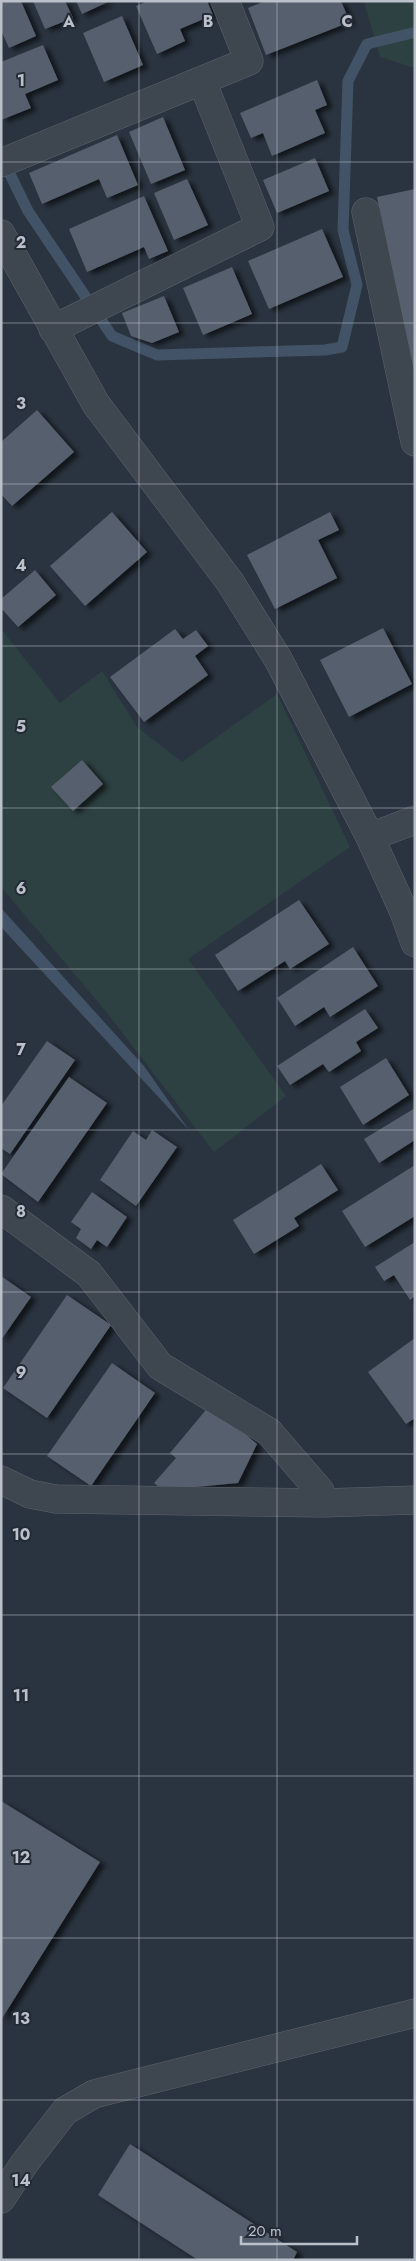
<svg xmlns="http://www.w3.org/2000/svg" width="416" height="2261" viewBox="0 0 416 2261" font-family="Jost,sans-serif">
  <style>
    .green { fill: #2d4142 }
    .water { fill: #425367 }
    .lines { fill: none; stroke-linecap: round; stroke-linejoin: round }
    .stream { stroke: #425367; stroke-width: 11 }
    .building { fill: #565f6d; filter: url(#shadow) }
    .minor-casing { stroke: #5c646d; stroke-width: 29 }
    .minor { stroke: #3e4650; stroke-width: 28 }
    .grid { fill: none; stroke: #bbc1ca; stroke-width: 1; stroke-opacity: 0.55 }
    .grid-label { font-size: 16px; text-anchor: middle; font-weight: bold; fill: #bbc1ca; stroke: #232b36; stroke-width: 4; stroke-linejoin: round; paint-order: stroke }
  </style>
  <defs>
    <filter id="shadow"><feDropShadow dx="5.5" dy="3" stdDeviation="2.5" flood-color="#0009"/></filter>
  </defs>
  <rect width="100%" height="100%" fill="#2a3440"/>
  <path class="green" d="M364,1H415V68L380,57Z
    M1,629L60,703L102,671L137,727L182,762L277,694L350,847L188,959L286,1096L214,1152L108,1014L3,889L1,891Z"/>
  <path class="water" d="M1,908L144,1066L189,1130L1,927Z"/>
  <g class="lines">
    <path class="stream" d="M3,160L28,211L112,336L157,355L325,350L342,347L357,285L343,230L348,81L367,44L412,33"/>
  </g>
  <path class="building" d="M1,1H21L36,36L9,48L1,30Z
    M33,1H65L73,18L45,29Z
    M76,1H110L82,14Z
    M148,1H207L213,15L180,29L185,41L157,54L136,6Z
    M265,1H341L350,22L266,55L248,8Z
    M122,16L143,65L104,82L83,33Z
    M43,45L58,80L25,94L31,108L1,120V62Z
    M317,80L327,105L315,110L325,133L272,156L263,133L251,138L240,113Z
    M163,117L185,170L151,184L129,132Z
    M117,135L138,185L107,198L99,179L42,204L29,173Z
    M315,158L329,191L277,213L263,180Z
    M187,179L208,225L174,240L154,193Z
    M415,189V371H414L377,197Z
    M144,196L168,251L149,259L144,247L87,272L69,229Z
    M322,229L343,277L269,309L248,261Z
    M232,267L252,314L203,335L183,288Z
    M164,296L179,332L152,343L131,336L122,313Z
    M37,410L74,452L12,506L1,494V442Z
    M112,512L147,552L85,606L50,566Z
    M330,512L339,530L318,540L337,578L275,609L247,555Z
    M35,570L56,595L18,627L1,608V599Z
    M383,628L412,684L349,717L320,660Z
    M175,629L183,639L196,630L208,646L195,656L208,675L144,722L110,677Z
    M82,760L103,784L73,811L51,787Z
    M299,900L329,944L290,969L285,961L238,991L215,955Z
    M353,947L378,986L330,1017L324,1007L295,1026L277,998Z
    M365,1009L378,1028L356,1042L361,1051L329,1072L323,1064L290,1085L277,1066Z
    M47,1041L75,1060L10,1154L1,1148V1106Z
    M386,1058L409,1095L363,1125L340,1087Z
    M69,1077L107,1103L38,1202L1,1174Z
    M415,1108V1140L379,1163L364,1139Z
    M152,1130L177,1147L136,1206L100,1180L133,1131L146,1140Z
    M321,1164L338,1190L294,1218L299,1226L254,1254L233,1220Z
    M415,1165V1216L365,1247L342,1211Z
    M92,1192L127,1217L107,1247L97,1240L91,1249L76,1238L81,1229L71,1222Z
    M415,1242V1296L410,1300L394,1275L384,1281L375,1267Z
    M1,1276L31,1297L1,1340Z
    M67,1295L111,1325L47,1418L3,1388Z
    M415,1338V1418L406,1424L368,1372Z
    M112,1363L155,1393L91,1486L47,1456Z
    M210,1405L257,1444L238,1483L163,1490L154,1483L176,1458L170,1453Z
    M1,1801L100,1862L1,2020Z
    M130,2144L297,2252L293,2260H198L98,2195Z"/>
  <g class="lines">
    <g class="minor-casing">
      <path id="minor" d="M1,163L249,61L225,1
        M366,212L415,442
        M1,234L96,404L230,582L278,659L370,837L404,912L415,943
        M53,329L260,227L202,81
        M370,837L415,820
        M1,1209L89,1274L160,1366L269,1432L320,1491L322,1503
        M1,1480L30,1494L56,1499L322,1503L415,1500
        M1,2199L24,2164L65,2111L94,2094L415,2013"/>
    </g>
    <use href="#minor" class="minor"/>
  </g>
  <path class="grid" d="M139,1V2260M277,1V2260M1,162H415M1,323H415M1,484H415M1,646H415M1,808H415M1,969H415M1,1130H415M1,1292H415M1,1454H415M1,1615H415M1,1776H415M1,1938H415M1,2100H415"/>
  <g class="grid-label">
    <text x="69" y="27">A</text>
    <text x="208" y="27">B</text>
    <text x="347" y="27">C</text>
    <text x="21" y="86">1</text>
    <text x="21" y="248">2</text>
    <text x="21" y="409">3</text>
    <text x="21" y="571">4</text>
    <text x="21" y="732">5</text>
    <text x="21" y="894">6</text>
    <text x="21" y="1055">7</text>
    <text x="21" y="1217">8</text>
    <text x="21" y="1378">9</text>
    <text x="21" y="1540">10</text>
    <text x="21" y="1701">11</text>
    <text x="21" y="1863">12</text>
    <text x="21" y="2024">13</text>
    <text x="21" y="2186">14</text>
  </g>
  <rect width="416" height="2261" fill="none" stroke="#bbc1ca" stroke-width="5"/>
  <path d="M241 2236v8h116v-8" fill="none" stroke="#bbc1ca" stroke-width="2.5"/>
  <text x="248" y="2236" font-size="15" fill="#bbc1ca" stroke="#232b36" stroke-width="4" paint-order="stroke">20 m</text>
</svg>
